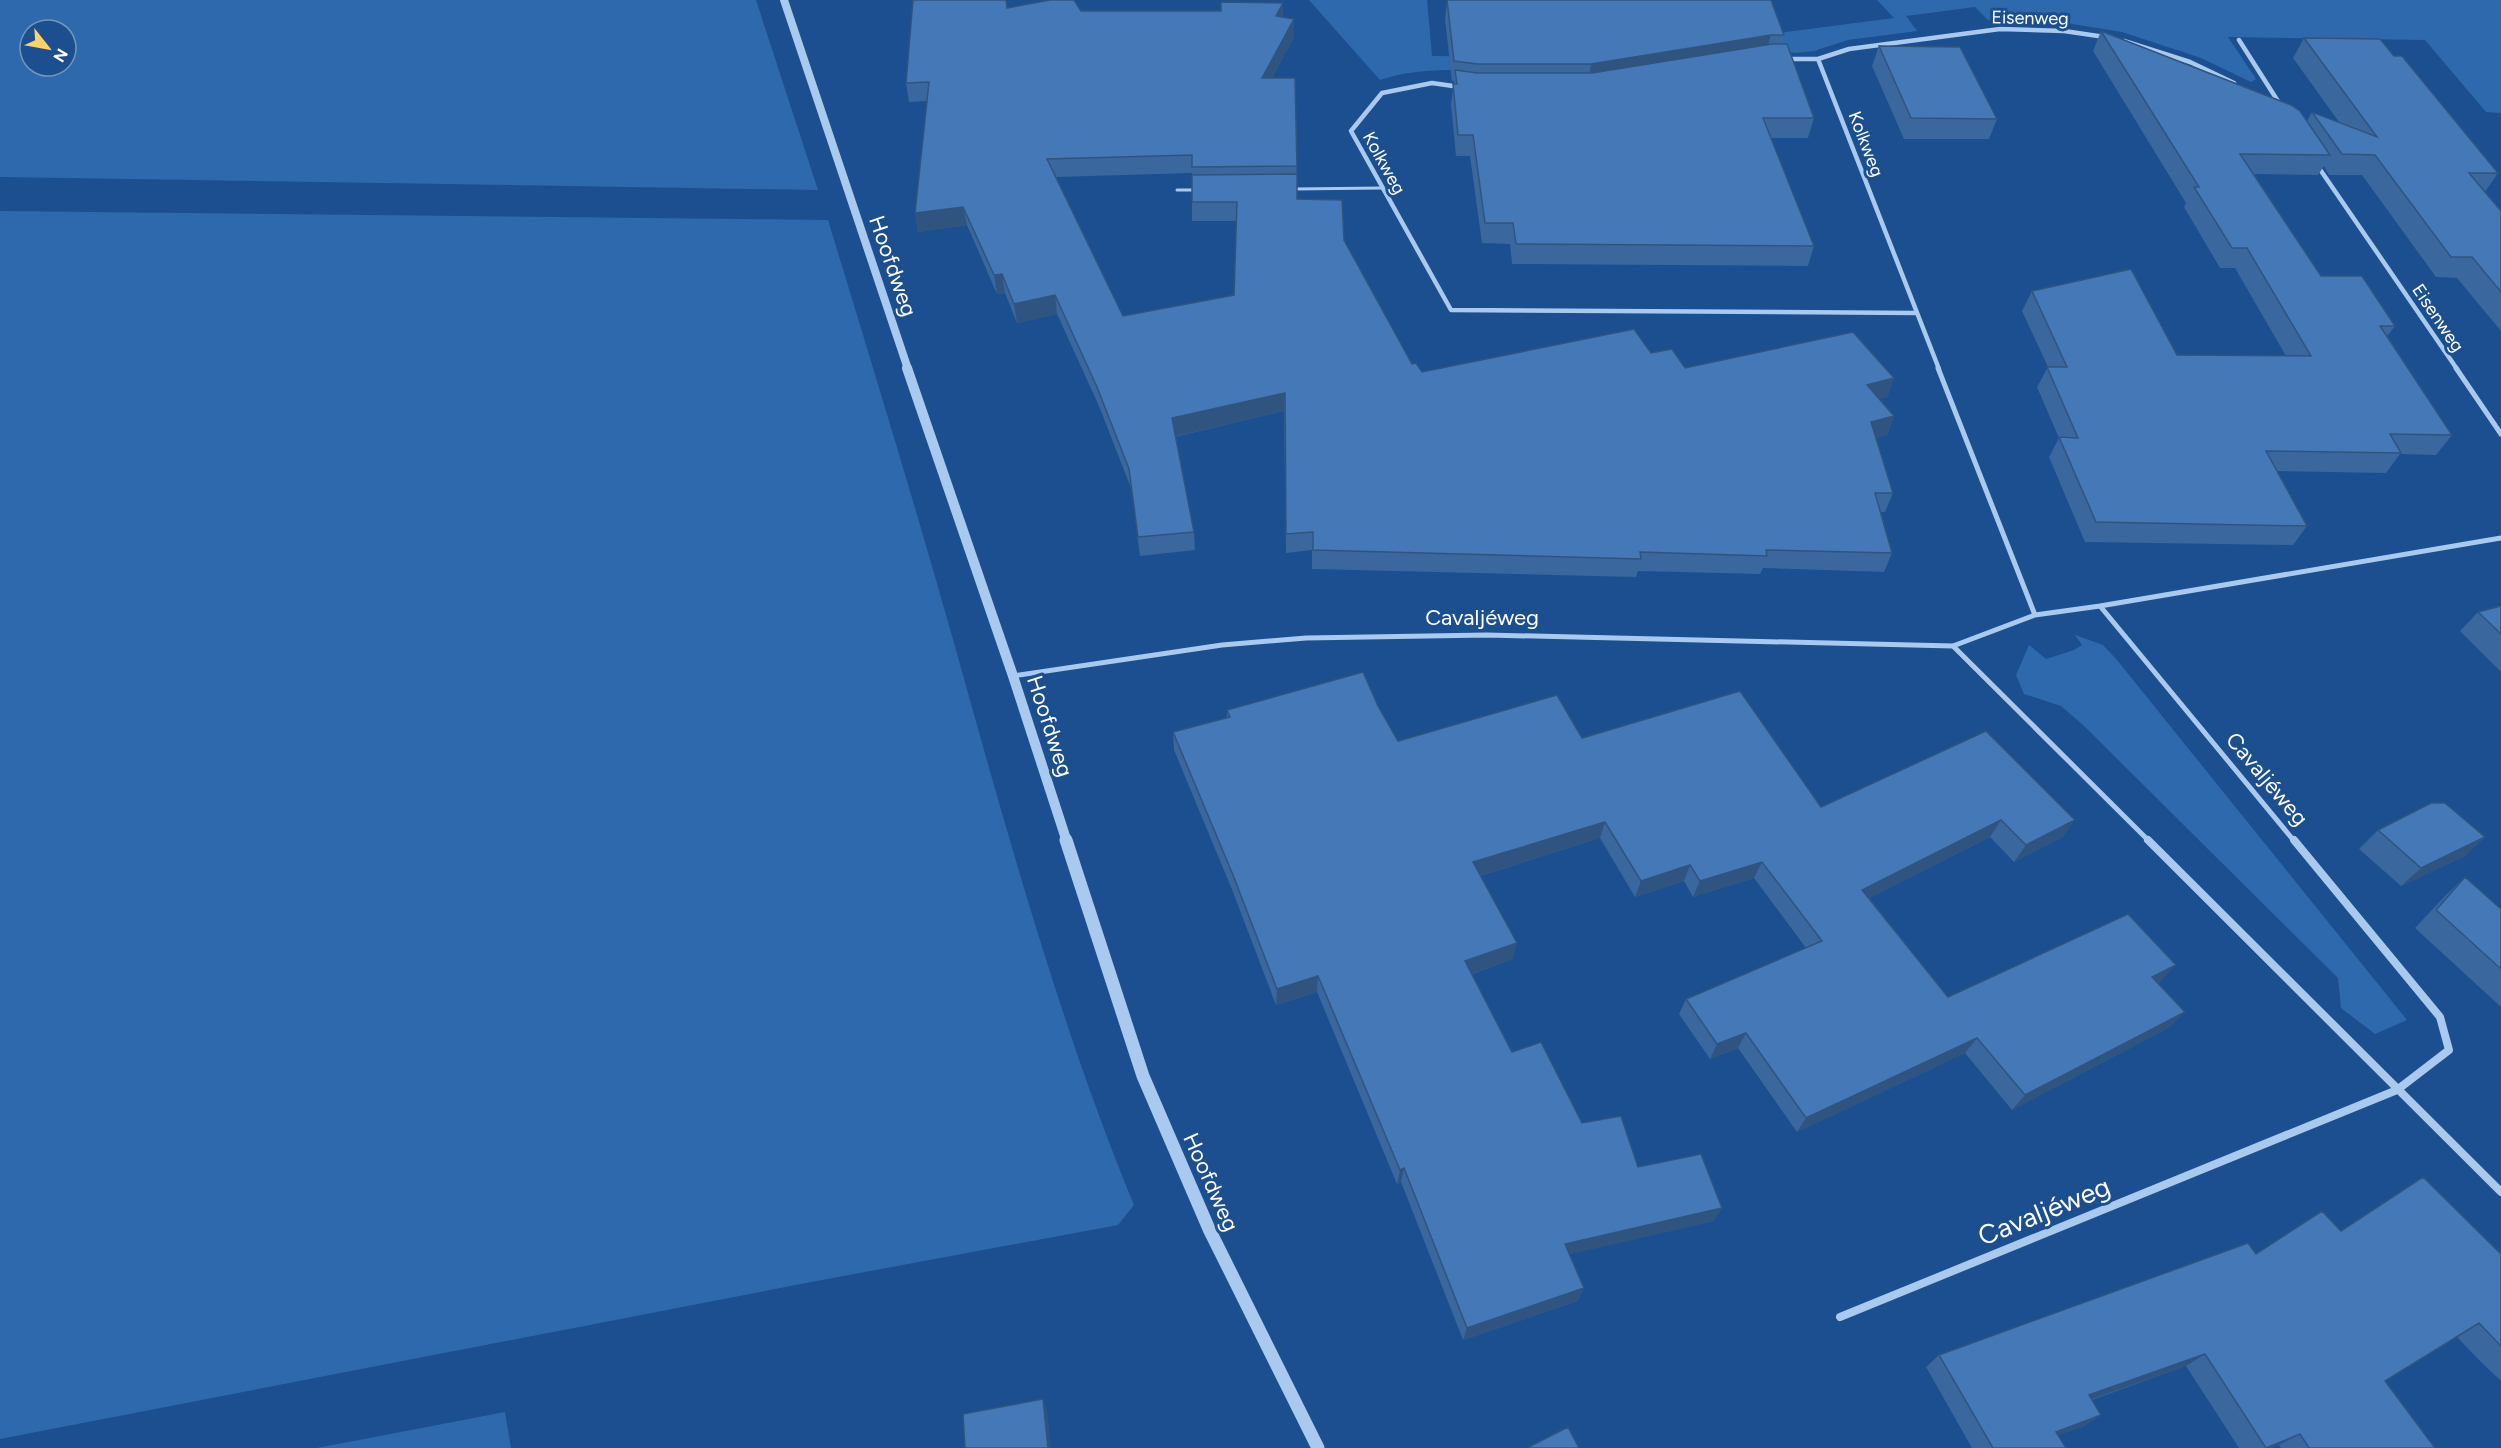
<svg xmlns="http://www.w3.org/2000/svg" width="2501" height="1448" viewBox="0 0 2501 1448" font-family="Figtree,sans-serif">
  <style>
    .green { fill: #2e69ad; fill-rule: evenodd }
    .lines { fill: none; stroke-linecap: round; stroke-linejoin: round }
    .service { stroke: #a9c9ee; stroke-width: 3 }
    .minor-far2 { stroke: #a9c9ee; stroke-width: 4.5 }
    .minor-far1 { stroke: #a9c9ee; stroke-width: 5 }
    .minor { stroke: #a9c9ee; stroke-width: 8 }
    .tertiary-far2 { stroke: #a9c9ee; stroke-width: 8 }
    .tertiary-far1 { stroke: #a9c9ee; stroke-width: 10 }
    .tertiary { stroke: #a9c9ee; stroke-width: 13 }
    .wall { fill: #3a679d; fill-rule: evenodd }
    .shaded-wall { fill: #305480 }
    .building { fill: #4478b7; stroke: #305480; stroke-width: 1.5 }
    .labels { text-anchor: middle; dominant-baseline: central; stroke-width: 6; stroke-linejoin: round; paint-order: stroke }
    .far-street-label { font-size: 18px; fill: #fff; stroke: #1b4f8f }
    .street-label { font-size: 22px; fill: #fff; stroke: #1b4f8f }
    .near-street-label { font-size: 27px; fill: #fff; stroke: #1b4f8f }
  </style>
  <rect width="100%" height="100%" fill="#1b4f8f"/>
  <path class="green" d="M0,0H756L818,190L0,177ZM30,30H66V66H30Z
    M1309,0H1427L1432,56L1529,57L1534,73C1484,72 1428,64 1380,80Z
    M1877,0H2501V113L2486,112L2425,40L2228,37L2256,79L2251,82L2201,58L2122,32L2066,23L1994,22L1988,20L1975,7L1906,16L1917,31L1848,40L1814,51L1795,53L1717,41L1894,18Z
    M0,211L828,220C871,361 914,501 954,643C1007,832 1059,1023 1134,1205L1118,1225L822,1280L0,1439Z
    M2075,635L2103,645L2117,660L2407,1020L2375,1034L2341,1008L2338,978L2083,725L2061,706L2024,694L2016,675L2029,645L2046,659L2074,650L2082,645Z
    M505,1412L511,1448H317Z"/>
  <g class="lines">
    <path class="service" d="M1294,189L1382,188
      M1177,190H1195"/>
    <path class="minor-far2" d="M2239,40L2281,106
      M2124,41L2190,62L2234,83
      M1786,59H1818L1939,369
      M1818,59L1849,49L2000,29L2064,31L2105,37
      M1460,87L1432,83L1382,93L1351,131L1451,310L1917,313
      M2317,165L2457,369"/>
    <path class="minor-far1" d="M1938,368L2035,615
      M2456,368L2501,434
      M2100,606L2501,538
      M1953,646L2150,842
      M1013,676L1222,645L1306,638L1487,635L1953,646L2035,615L2100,606L2295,842"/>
    <path class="minor" d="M2148,840L2501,1192
      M1840,1317L2397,1090L2449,1050L2440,1017L2294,840"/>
    <path class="tertiary-far2" d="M784,0L908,369"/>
    <path class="tertiary-far1" d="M907,368L1013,676L1067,842"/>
    <path class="tertiary" d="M1066,840L1143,1076L1209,1229L1318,1448"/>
  </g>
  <path class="wall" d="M1447,0L1784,35L1781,44L1814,118L1808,138H1771L1814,246L1808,266L1512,264L1510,244L1482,243L1470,156H1456L1451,104L1454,81H1452L1445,19Z
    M1283,3V17L1294,19V37L1272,78H1295L1297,199L1344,240L1412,364L1422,372L1651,353L1685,368L1894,378L1887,397L1879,399L1894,416L1887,435L1876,438L1893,493L1885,512H1881L1892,553L1884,572L1763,568L1760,574L1638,571L1636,577L1312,569V550L1286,553L1284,411L1175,437L1194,532L1195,550L1140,556L1131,488L1099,406L1057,314L1017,323L1005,293L997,294L967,225L918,232L915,213L927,101L909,102L906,83L1007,8L1081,11H1221ZM1192,173V221H1236L1234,295L1123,316L1056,177Z
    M2101,31L2307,121L2312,112L2339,122L2293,58L2304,38L2394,56L2498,173L2485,192L2501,211V331L2457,278L2436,277L2362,175H2329L2324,166L2318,175L2254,174L2321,276L2395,326L2387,336L2452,435L2436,455L2400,454L2386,473L2277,471L2307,526L2293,545L2085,542L2049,457L2059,438L2037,387L2048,367L2022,311L2032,291L2177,355L2286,356L2235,268H2220L2184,207L2186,203L2093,51Z
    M1879,46L1997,119L1989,139H1904L1872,66Z
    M2501,606V672L2460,631L2478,612Z
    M1378,706L1398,741L1582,738L1821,807L1986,731L2063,837L2014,862L1990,837L1869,898L1948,997L2161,981L2158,983L2170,1027L2012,1110L1965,1053L1797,1132L1738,1048L1710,1059L1679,1014L1686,999L1806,948L1754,878L1693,897L1684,881L1635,897L1600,838L1480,876L1513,959L1472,974L1512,1052L1582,1123L1638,1167L1714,1221L1569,1254L1584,1288L1578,1301L1463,1340L1401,1182L1397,1184L1317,992L1276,1005L1233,892L1174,750L1173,732L1227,718V710Z
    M2378,830L2485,837L2465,856L2401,886L2359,849Z
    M2465,877L2501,909V1007L2415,928L2445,896Z
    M2341,1231L2501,1254V1381L2480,1361L2457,1337L2385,1381L2435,1448H2281L2279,1445L2271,1448H2239L2186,1366L2092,1400L2101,1415L2084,1426L2058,1435L2066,1448H1972L1926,1367L1939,1355L2256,1254Z"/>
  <path class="shaded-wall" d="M1283,3V21L1276,16Z
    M1294,19V37L1262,96V78Z
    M1771,35L1765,55L1588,84L1591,64Z
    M963,207L967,225L918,232L915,213Z
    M1002,274L1005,293L997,294L994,275Z
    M1055,295L1057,314L1017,323L1014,304Z
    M1894,378L1887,397L1860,403L1867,385Z
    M1285,393L1284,411L1173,437L1172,418Z
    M1894,416L1887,435L1864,441L1871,422Z
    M2001,820L1990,837L1853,906L1862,890Z
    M2075,820L2063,837L2014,862L2026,845Z
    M1605,822L1600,838L1469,879L1473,862Z
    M2485,837L2465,856L2401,886L2421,868Z
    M1762,862L1754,878L1693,897L1700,881Z
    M1690,865L1684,881L1635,897L1641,881Z
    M1517,943L1513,959L1462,977L1465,961Z
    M2176,965L2161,981L2138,993L2152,977Z
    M1318,976L1317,992L1276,1005L1277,989Z
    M2185,1012L2170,1027L2012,1110L2025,1095Z
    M1746,1033L1738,1048L1710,1059L1717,1044Z
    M1977,1038L1965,1053L1797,1132L1806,1118Z
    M1404,1168L1401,1182L1397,1184L1400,1170Z
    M1722,1208L1714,1221L1559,1257L1565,1244Z
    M1584,1288L1578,1301L1463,1340L1467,1328Z
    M2205,1354L2186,1366L2072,1406L2089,1395Z
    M1043,1399L1047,1410L1051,1448H1048Z
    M2101,1415L2084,1426L2040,1442L2056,1432Z
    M2300,1434L2279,1445L2271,1448H2266Z"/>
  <path class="building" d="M913,0H1006L1007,8L1050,0H1074L1081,11H1221V2L1283,3L1276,16L1294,19L1262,78H1295L1297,166L1192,167V155L1047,159L1123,316L1234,295L1237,202H1192V175L1297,174V199L1342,200L1344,240L1412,364L1416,363L1422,372L1634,329L1651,353L1672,349L1685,368L1853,332L1894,378L1867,385L1894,416L1871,422L1893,493H1875L1892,553L1766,550L1767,556L1640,552L1641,559L1313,550V532L1286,534L1285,393L1172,418L1194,532L1138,537L1129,469L1097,387L1055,295L1014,304L1002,274L994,275L963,207L915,213L929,82L906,83Z
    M1447,0H1771L1784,35H1771L1591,64H1478L1454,61Z
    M2101,31L2291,105L2300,111L2330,155L2240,154L2321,276H2362L2395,326H2380L2452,435L2390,434L2401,453L2266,451L2307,526L2096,522L2059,437L2078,438L2047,367H2067L2032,291L2131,269L2177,355L2311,356L2247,248H2232L2194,187H2199Z
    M2304,38L2380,39L2394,56H2402L2498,173H2469L2501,211V292L2472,257H2451L2375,155L2342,154L2312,112L2377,137Z
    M1772,44H1787L1814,118H1763L1814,246L1516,244L1513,223H1485L1473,135H1458L1453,84H1457L1455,70L1477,73H1592Z
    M1879,46L1960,47L1997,119L1911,118Z
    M2501,606V634L2478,612Z
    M1363,672L1378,706L1398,741L1557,695L1582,738L1740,691L1821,807L1986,731L2075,820L2026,845L2001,820L1862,890L1948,997L2128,914L2176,965L2152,977L2185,1012L2025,1095L1977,1038L1806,1118L1746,1033L1717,1044L1686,999L1822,941L1762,862L1700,881L1690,865L1641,881L1605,822L1473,862L1517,943L1465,961L1512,1052L1541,1042L1582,1123L1621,1116L1638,1167L1701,1154L1722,1208L1565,1244L1584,1288L1467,1328L1404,1168L1400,1170L1318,976L1277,989L1233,875L1173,732L1230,717L1227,710Z
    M2431,803H2445L2485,837L2421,868L2378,830Z
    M2465,877L2501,909V969L2436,910Z
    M2423,1177L2501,1254V1346L2479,1323L2385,1381L2435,1448H2309L2300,1434L2266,1448L2205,1354L2089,1395L2101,1415L2056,1432L2066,1448H1993L1939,1355L2248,1243L2256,1254L2322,1211L2341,1231Z
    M1043,1399L1048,1448H965L963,1414Z
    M1568,1427L1579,1448H1527Z"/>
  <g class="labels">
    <g class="far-street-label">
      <text transform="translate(2030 18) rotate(1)">Eisenweg</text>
      <text transform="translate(1866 144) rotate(69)">Kolkweg</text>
      <text transform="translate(1384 163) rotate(61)">Kolkweg</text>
      <text transform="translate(2438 318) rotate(56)">Eisenweg</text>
    </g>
    <g class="street-label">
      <text transform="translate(893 266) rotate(71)">Hoofdweg</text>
      <text x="1482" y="617">Cavaljéweg</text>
      <text transform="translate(1050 726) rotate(72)">Hoofdweg</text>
      <text transform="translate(2267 779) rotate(50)">Cavaljéweg</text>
      <text transform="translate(1211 1182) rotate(66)">Hoofdweg</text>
    </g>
    <g class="near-street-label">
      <text transform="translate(2044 1211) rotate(-22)">Cavaljéweg</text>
    </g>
  </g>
  <g transform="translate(48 48) rotate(121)"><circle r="28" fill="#1b4f8f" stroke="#7695bc" stroke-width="1.5"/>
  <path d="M0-4.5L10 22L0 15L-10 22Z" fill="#ffd166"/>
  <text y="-9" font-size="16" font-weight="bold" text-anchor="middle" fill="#ffffff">N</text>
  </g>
</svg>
